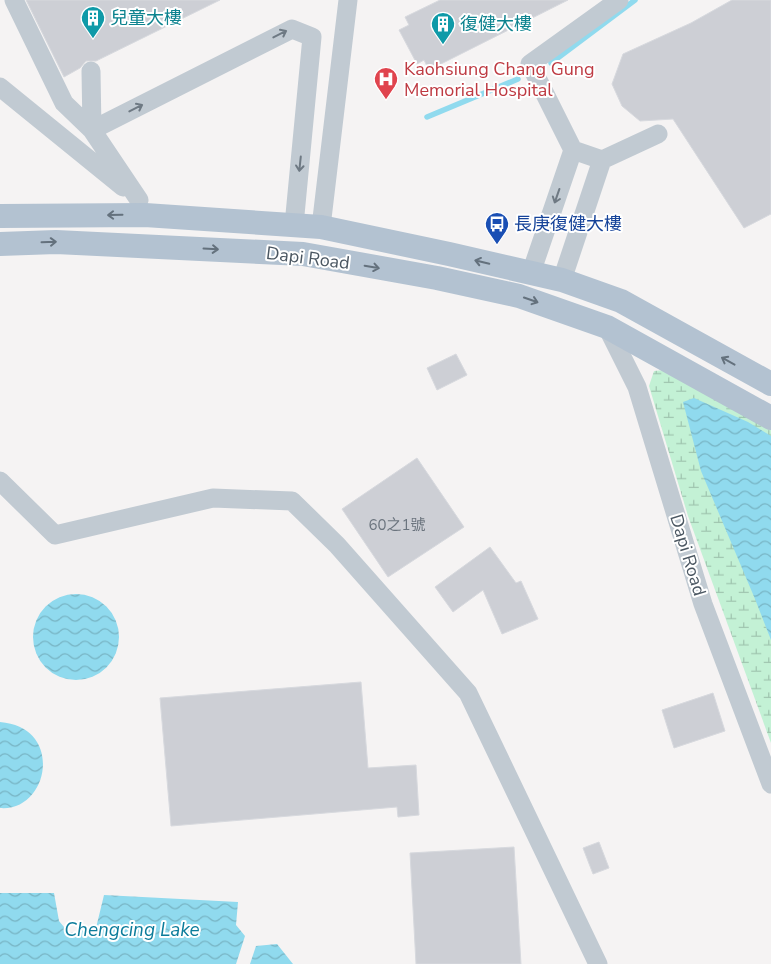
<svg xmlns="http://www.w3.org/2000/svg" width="771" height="964" viewBox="0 0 771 964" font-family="'Nunito Sans','Noto Sans TC',sans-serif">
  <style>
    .wetland { fill: url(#wetland-marsh) }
    .water { fill: url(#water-waves) }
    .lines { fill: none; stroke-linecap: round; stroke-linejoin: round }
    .stream { stroke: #90daee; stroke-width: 5.5 }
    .building { fill: #cdcfd5; stroke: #d7d9de }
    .minor { stroke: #c1cad2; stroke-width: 19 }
    .major { stroke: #b3c2d1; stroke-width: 24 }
    .oneway { stroke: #6e7983 }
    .oneway2 { stroke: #64717d }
    .labels { text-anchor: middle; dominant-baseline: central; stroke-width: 4; stroke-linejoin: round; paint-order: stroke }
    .number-label { font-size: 15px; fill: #6b747e }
    .culture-label { font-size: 18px; fill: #0d838f; stroke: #fff; text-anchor: start }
    .health-label { font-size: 18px; fill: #be3a42; stroke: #fff; text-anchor: start }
    .transit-label { font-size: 18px; fill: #164399; stroke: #fff; text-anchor: start }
    .street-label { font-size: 18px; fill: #4a5661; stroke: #fff }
    .water-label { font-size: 19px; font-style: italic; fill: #0c7c9b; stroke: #fff }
  </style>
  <defs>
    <pattern id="wetland-marsh" width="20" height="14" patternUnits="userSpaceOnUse" patternTransform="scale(1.25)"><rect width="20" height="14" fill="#c3f1d5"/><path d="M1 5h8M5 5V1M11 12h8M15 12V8" fill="none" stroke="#a0c6b0"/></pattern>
    <pattern id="water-waves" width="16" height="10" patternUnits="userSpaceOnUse" patternTransform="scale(1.25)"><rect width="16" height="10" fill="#90daee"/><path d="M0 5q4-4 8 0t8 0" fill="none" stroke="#78b4c4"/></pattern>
  </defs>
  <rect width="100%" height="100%" fill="#f5f3f3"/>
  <path class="wetland" d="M675,369L771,429V743L688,516L649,386L654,371Z"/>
  <path class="water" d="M694,398L748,422L771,436V640L755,599L701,471L683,402Z
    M33 637a43 43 0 1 1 86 0a43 43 0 1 1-86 0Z
    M0,722C65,727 49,812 0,808Z
    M0,893H54L59,921L69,933L96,928L104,895L238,902L236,925L245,936L236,964H0Z
    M277,944L293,964H250L256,946Z"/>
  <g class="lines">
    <path class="stream" d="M551,63L635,0
      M427,117L518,79"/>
  </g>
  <path class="building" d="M26,0H220L96,61H86L80,68L64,77Z
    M440,0H568L429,70L424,60L417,64L399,30L409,25L405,17Z
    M732,0H771V214L744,228L673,119L640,121L622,106L612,84L623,54L691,23Z
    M456,354L467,375L437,390L427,368Z
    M417,458L464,527L388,577L342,509Z
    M490,547L516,583L521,581L538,619L502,634L483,590L453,612L435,587Z
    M361,682L368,768L416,765L419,815L398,817L397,807L171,826L160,698Z
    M713,693L725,731L674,748L662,710Z
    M599,842L609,868L593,874L583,848Z
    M514,847L521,964H416L410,853Z"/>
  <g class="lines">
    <path class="minor" d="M14,0L64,103L92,130L139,200
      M619,0L530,64L573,150L602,160L658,134
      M91,71L92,130L292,29L312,37L294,225
      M0,87L123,187
      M321,227L348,0
      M531,273L573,150
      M562,280L602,160
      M607,327L637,387L703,604L771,784
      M0,481L55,535L213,498L292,501L337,545L468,693L598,964"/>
    <path class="major" d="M0,216L145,215L321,227L449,254L562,280L621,301L771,384
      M0,244L56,242L303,254L437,278L519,296L607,327L771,418"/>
  </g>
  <defs><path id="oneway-shaft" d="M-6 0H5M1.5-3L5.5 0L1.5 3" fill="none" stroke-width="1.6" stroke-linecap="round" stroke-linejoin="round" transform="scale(1.25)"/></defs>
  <g class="oneway">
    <use href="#oneway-shaft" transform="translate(280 34) rotate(-27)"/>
    <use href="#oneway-shaft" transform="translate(136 108) rotate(-27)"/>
    <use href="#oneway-shaft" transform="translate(300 164) rotate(96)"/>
    <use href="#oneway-shaft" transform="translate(557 196) rotate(109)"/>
  </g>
  <g class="oneway2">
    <use href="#oneway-shaft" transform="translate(115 215) rotate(179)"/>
    <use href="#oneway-shaft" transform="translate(49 242) rotate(-2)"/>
    <use href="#oneway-shaft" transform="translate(211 249) rotate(3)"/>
    <use href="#oneway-shaft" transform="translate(482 262) rotate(-167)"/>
    <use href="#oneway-shaft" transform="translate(372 267) rotate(10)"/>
    <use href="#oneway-shaft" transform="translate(531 300) rotate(19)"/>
    <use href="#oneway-shaft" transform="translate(728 361) rotate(-151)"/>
  </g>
  <defs>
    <g id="building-pin" transform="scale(1.25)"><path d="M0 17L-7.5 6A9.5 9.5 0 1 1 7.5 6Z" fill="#0f9aa8" stroke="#fff"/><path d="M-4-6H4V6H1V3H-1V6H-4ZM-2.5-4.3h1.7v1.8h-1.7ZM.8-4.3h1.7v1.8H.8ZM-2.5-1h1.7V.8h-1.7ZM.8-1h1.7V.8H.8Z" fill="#fff"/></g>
    <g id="hospital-pin" transform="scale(1.25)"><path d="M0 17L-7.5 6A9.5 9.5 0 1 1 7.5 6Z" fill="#e0444e" stroke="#fff"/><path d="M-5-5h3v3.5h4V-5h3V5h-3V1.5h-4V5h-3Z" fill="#fff"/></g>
    <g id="bus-pin" transform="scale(1.25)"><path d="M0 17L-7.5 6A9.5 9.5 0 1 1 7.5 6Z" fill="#1a4fb4" stroke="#fff"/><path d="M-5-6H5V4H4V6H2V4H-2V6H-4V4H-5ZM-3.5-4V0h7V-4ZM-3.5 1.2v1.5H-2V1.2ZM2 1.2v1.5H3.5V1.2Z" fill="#fff"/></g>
  </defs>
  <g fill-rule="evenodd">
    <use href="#building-pin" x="93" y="18"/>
    <use href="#building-pin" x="443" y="24"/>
    <use href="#hospital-pin" x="386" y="79"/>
    <use href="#bus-pin" x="497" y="224"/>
  </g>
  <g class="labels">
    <g class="number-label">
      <text x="397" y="525">60之1號</text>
    </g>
    <g class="culture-label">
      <text x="110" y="18">兒童大樓</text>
      <text x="460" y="24">復健大樓</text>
    </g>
    <g class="health-label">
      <text x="404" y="69">Kaohsiung Chang Gung<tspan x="404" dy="21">Memorial Hospital</tspan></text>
    </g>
    <g class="transit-label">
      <text x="514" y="224">長庚復健大樓</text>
    </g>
    <g class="street-label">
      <text transform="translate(308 258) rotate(7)">Dapi Road</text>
      <text transform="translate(688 555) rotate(73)">Dapi Road</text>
    </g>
    <g class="water-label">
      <text x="132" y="930">Chengcing Lake</text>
    </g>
  </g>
</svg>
